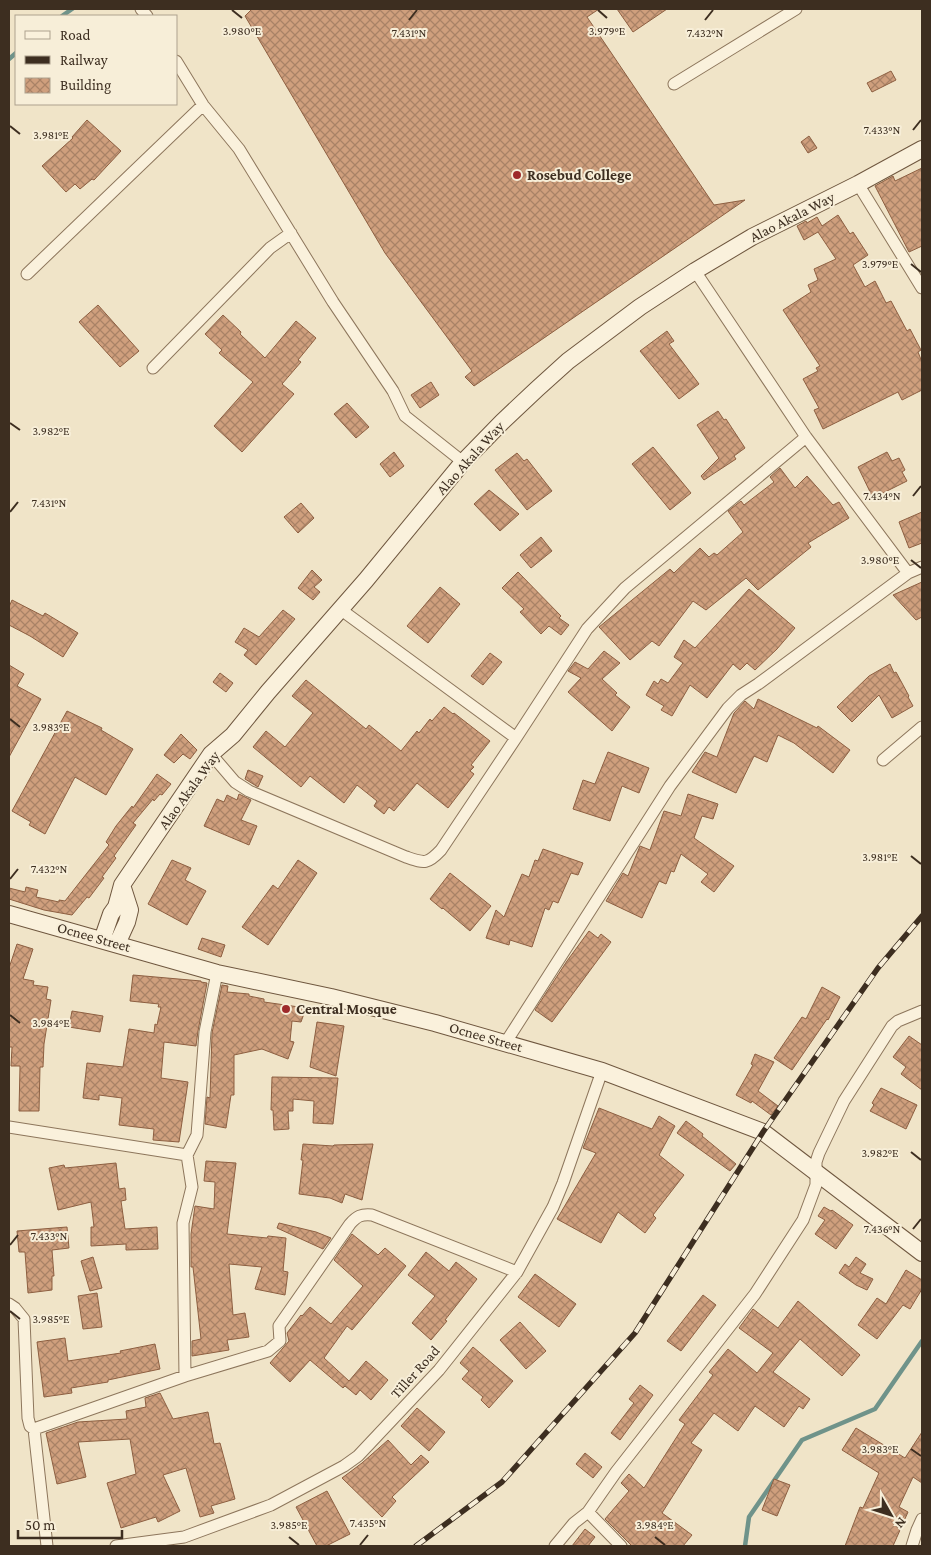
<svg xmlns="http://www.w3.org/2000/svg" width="931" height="1555" viewBox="0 0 931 1555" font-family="'Crimson Pro',serif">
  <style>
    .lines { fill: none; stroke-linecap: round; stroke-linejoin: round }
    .stream { stroke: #6f938a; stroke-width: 4.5 }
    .building { fill: url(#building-cross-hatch); stroke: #8d5f41 }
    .street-casing { stroke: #8d765c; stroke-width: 13 }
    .secondary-casing { stroke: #6f573f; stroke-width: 18 }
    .street { stroke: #faf1dc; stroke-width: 11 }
    .secondary { stroke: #faf1dc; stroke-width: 16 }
    .rail-casing { stroke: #3d2e20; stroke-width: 5.5 }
    .rail { stroke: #f7eed8; stroke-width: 4; stroke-dasharray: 11; stroke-linecap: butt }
    .ticks { fill: none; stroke: #3d2e20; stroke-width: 2 }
    .poi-dot { fill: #9e2a2b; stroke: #f7eed8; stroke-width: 2 }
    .labels { text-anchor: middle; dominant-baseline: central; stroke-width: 4; stroke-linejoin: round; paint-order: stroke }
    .poi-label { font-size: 15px; font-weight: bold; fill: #3d2e20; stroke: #f7eed8; text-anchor: start }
    .street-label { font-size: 15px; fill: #3d2e20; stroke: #f7eed8 }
    .ticks-label { font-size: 12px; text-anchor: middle; fill: #3d2e20; stroke: #f7eed8; stroke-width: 4; stroke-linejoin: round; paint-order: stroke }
  </style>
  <defs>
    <pattern id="building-cross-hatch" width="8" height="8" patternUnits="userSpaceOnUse" patternTransform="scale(1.25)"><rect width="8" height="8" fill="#cf9f7d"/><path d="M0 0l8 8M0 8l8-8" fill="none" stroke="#a98266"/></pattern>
  </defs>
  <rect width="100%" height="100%" fill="#f0e4c8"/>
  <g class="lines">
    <path class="stream" d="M62,16L72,9
      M9,59L16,53
      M745,1546L749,1517L802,1440L875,1409L922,1341"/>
  </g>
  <path class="building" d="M252,9H599L587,17L714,205L745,200L474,386L465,377L472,371L385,253L245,16Z
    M617,9H667L633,32Z
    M891,71L896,80L872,92L867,83Z
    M87,120L121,151L94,180L92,179L80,189L75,184L66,192L42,166L73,138L72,137Z
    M809,136L817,148L808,153L801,142Z
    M922,168V246L909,252L875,186L893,176L895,181Z
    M838,215L850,234L853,232L868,255L853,265L865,287L875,281L886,303L891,301L907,331L910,329L921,350L918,352L922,362V390L902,400L898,392L823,429L814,410L819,408L803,379L818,371L816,368L820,366L783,310L811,292L808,285L818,280L814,269L836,259L818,232L804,240L797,226L806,221L807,223L817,217L822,226Z
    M98,305L139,351L120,367L79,322Z
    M223,315L241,332L240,334L265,358L296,321L316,338L298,360L301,362L282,384L294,394L242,452L214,426L253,382L219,353L222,350L205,334Z
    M667,331L674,341L669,344L699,384L679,399L640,351Z
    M431,382L439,395L420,408L411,395Z
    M347,403L369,427L356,438L334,414Z
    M718,411L724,420L726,419L745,448L734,456L736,459L704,480L701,476L719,458L697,425Z
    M653,447L691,493L670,510L632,464Z
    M394,452L404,466L390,477L380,464Z
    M887,452L892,461L899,458L905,470L902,472L907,481L873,498L858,467Z
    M517,453L524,461L527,459L552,491L527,510L495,470Z
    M780,468L795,488L807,476L833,505L839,502L849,518L808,543L811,547L758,590L746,578L706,610L693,601L659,646L652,641L630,660L599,627L670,569L674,573L700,548L709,557L714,553L717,555L743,532L728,511L741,501L744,505L774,482L770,477Z
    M489,490L519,514L500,531L474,504Z
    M301,503L314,518L298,533L284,517Z
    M922,512V543L909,548L899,522Z
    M541,537L552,551L531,568L520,555Z
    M312,570L322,580L314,587L320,592L313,600L298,588Z
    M518,572L561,616L559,618L569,625L561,635L549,626L541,634L520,612L524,609L502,588Z
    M922,582V617L916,620L893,595Z
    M440,587L460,604L428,643L407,626Z
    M749,589L795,628L777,649L755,670L747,663L740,670L733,664L707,698L690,685L672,716L661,710L664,706L646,695L654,681L658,684L661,679L668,683L683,663L674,657L684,640L695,648Z
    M12,600L43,616L45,613L78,633L63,657L30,636L9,625V607Z
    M283,610L295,619L256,665L244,655L248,650L235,642L244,628L259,637Z
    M604,651L620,663L602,679L617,693L615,695L630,707L612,731L568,692L581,678L568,671L575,662L588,669Z
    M490,653L502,662L483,685L471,676Z
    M890,664L894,673L896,672L909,696L908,697L913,706L892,718L879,695L852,722L837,707L869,676Z
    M9,665L24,674L17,686L41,699L9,757Z
    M220,673L233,683L226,692L213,682Z
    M306,680L366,729L369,725L401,751L417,731L419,733L430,719L432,721L444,707L453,714L454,713L490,741L471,765L474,767L470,771L474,774L448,808L417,783L394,811L389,807L384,814L374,806L377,801L357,785L344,803L310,776L301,787L253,747L266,731L285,747L313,713L292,696Z
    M758,699L817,728L818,726L850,750L833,773L794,743L778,735L767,762L754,756L736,793L692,772L705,752L717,757L734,713L745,701L754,709Z
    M67,711L102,728L101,730L133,749L106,795L75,777L45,834L29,825L31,822L12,811Z
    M181,734L197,750L190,759L183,754L174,763L164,755Z
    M608,752L649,768L639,793L622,786L610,821L573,809L583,780L595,784Z
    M248,770L263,776L258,787L245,779Z
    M157,774L171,784L162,795L160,794L154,801L153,799L133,823L136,825L114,856L116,858L102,877L104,878L89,898L87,897L72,915L44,910L9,899V888L25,892L26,887L38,890L36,897L59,902V900L65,901L109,845L106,842L116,826L132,806L133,808Z
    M239,794L251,800L241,820L257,826L249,845L204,826L217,799L224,802L227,795L237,800Z
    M688,794L718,804L713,819L702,816L694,838L734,866L714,892L701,882L708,874L681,854L674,872L671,871L666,884L659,881L642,918L606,901L623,873L628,876L640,846L650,850L664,811L681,816Z
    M543,849L583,863L578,875L571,873L558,903L553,901L549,910L545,908L532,947L510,940L509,945L486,938L496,910L504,917L522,874L529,877L535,860L538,861Z
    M172,860L191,868L185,880L206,891L187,925L148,904Z
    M298,860L317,873L268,945L242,927L273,885L278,889Z
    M450,873L491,906L470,931L443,908L442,909L430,899Z
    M589,931L598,938L601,934L611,942L552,1022L535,1010L567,961Z
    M202,938L225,945L221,957L198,949Z
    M17,944L33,949L23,979L34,981L33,985L48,987L46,999L51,1000L44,1044L43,1067H40L39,1111H19L20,1066H11L12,1047H9V968Z
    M133,975L201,981V982L207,983L198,1031L196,1046L164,1042L161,1078L188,1082L179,1142L153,1140L154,1129L119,1125L122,1098L99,1095V1100L83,1098L87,1063L123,1067L129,1029L154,1033L155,1024L157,1025L161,1007H158L159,1004L130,1001Z
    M222,985L228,986L227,992L249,994V996L264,999V1002L306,1008L301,1022L292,1021L290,1041L294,1042L288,1059L262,1049L234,1055V1095H231L226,1128L205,1124L207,1097L210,1098L212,1033Z
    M822,987L840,997L828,1020L827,1019L792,1070L774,1058L802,1017L806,1019Z
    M72,1011L103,1016L100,1032L69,1027Z
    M317,1022L344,1026L336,1076L310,1067Z
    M909,1036L922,1045V1090L901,1074L906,1067L893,1057Z
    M755,1054L774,1062L758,1091L778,1106L771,1115L752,1101L751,1103L736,1095L753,1065L751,1064Z
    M272,1077L338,1078L333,1124L313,1123L314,1101L293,1099V1111H288L289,1129L274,1130L273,1110H271Z
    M881,1088L917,1105L906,1129L870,1111L874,1105L872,1103Z
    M599,1108L652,1129L659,1116L675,1126L659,1155L684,1175L653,1215L656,1218L645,1233L618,1212L601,1243L557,1219L596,1153L583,1148Z
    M686,1121L703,1134L702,1136L736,1164L730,1171L677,1133Z
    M303,1144L333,1146L334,1145L373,1144L362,1200L345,1194L342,1203L330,1198L299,1194L303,1160H301Z
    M206,1161L236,1163L227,1234L267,1238L268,1236L286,1238L283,1271L288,1272L285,1295L255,1289L262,1267L229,1264L233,1315L245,1313L249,1337L227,1340L229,1350L192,1356V1341L201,1339L193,1267H191V1234L195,1206L214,1209L215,1182L204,1181Z
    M116,1163L119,1189L125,1188L126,1200L121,1201L125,1229L157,1227L158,1249L126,1250V1244L91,1246V1227H94L91,1202L58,1210L49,1168L64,1165L65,1168Z
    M824,1207L831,1211L832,1210L853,1225L836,1249L815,1234L825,1220L818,1216Z
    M279,1223L316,1232L331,1238L323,1249L277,1228Z
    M67,1227L69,1248L52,1250L54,1276H52V1290L28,1293L25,1252H19L17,1231Z
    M352,1234L378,1255L385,1248L406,1266L352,1330L347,1326L324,1358L349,1381L366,1361L388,1380L371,1400L360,1390L356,1395L345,1386L343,1388L310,1360L290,1382L270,1363L289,1341L287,1333L301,1315L302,1316L310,1307L331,1324L363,1286L334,1260Z
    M426,1252L449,1271L456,1262L477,1279L445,1320L447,1321L431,1340L412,1323L435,1296L408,1275Z
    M93,1257L102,1288L90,1291L81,1261Z
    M856,1257L866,1264L860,1273L873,1279L867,1290L856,1285L839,1273L845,1264L849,1267Z
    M906,1270L922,1280V1289L910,1309L903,1305L877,1339L858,1325L877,1298L886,1304Z
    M535,1274L576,1304L559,1327L518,1297Z
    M97,1293L102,1327L83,1329L78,1296Z
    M703,1295L716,1305L681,1351L667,1341Z
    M798,1301L860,1355L842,1376L800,1339L773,1372L810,1399L803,1409L799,1406L784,1427L755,1406L738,1431L714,1413L691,1443L702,1450L662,1513L692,1535L683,1546H632L605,1519L629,1491L621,1483L629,1474L644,1488L685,1424L679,1420L713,1375L709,1372L728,1349L757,1373L773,1353L739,1328L753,1309L778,1328Z
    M520,1322L546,1351L526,1369L500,1340Z
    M65,1338L68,1361L121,1353L120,1351L155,1344L160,1369L108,1380V1382L71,1388L72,1393L44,1397L37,1342Z
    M473,1347L513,1381L489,1408L481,1400L483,1397L462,1379L469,1371L460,1363Z
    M640,1385L653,1395L620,1440L611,1433L634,1403L629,1399Z
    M160,1393L173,1419L208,1412L214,1444L220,1443L235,1499L211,1506L214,1513L200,1517L186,1468L163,1475L180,1511L158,1522L156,1517L121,1528L107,1483L136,1474L130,1439L78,1442L86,1477L57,1484L46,1433L78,1422L127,1419L126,1411L146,1407L145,1398Z
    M417,1408L445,1432L429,1451L401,1426Z
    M856,1428L905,1458L922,1432V1483L913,1477L899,1507L908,1512L893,1546H845L860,1507L863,1508L879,1473L842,1450Z
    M388,1440L411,1465L421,1455L429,1462L392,1497L396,1501L382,1517L342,1478L362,1463Z
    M585,1453L602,1467L593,1478L576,1464Z
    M774,1479L790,1485L777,1516L762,1510Z
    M327,1491L350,1534L326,1546H317L296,1507Z
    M585,1529L595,1537L588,1546H572Z"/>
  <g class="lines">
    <g class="street-casing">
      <path id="street" d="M141,9L147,16
        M176,61L203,105L239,149L333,302L393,391L405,416L463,462
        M674,84L796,9
        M858,184L922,288
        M695,271L806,437L908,573
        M27,274L203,105
        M153,368L270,248L291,233
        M340,609L516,738
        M211,754L235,782L249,791L406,857C424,863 427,865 441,850L516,738L587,629L625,588L806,437
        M883,760L922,727
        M506,1042L670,786L728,708L741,695L758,684L908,573L922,567
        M9,1127L187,1155
        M9,1304L15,1308L24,1319L28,1418L30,1426L34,1429L185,1376L183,1223L192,1187L187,1155L197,1135L205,1032L217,973
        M185,1376L268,1351L280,1341L279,1326L350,1224C357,1216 361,1214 372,1215L517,1272
        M34,1429L47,1546
        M588,1512L621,1546
        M116,1546L184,1537L271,1505L344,1466L358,1456L439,1370L517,1272L553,1207L563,1183L602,1071
        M555,1546L574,1523L588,1512L616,1472L755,1294L803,1220L816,1185V1162L819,1153L844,1101L892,1026L898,1021L922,1011
        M912,1546L917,1530L922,1519"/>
    </g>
    <g class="secondary-casing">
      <path id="secondary" d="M9,914L217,973L331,997L435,1023L602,1071L763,1132L922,1253
        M102,940L111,914L116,907L122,885L211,754L233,735L268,692L366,580L463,462L502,422L537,389L568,361L640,307L695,271L752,237L858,184L922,149
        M117,944L127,922L130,910L122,885"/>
    </g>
    <use href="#street" class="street"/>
    <use href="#secondary" class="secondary"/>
    <g class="rail-casing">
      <path id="rail" d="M416,1546L502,1482L635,1333L763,1132L878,968L922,916"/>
    </g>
    <use href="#rail" class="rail"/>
  </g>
  <path class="ticks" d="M232,10L242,18M598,10L607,18M409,20L417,10M705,20L713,10M10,126L20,134M913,130L921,120M911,264L921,272M10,423L20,430M913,496L921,486M10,512L18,502M911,560L921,568M10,719L20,727M911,856L921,864M10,879L18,869M10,1015L20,1023M911,1152L921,1160M913,1229L921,1219M10,1245L18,1235M10,1311L20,1319M911,1449L921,1456M289,1537L299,1545M655,1537L665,1545M360,1545L368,1535"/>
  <g class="poi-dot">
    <circle cx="517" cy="175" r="5"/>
    <circle cx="286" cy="1009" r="5"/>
  </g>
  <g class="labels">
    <g class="poi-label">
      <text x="527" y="175">Rosebud College</text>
      <text x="296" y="1009">Central Mosque</text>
    </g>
    <g class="street-label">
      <text transform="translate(792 217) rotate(-27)">Alao Akala Way</text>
      <text transform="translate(470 458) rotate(-48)">Alao Akala Way</text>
      <text transform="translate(189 790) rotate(-54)">Alao Akala Way</text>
      <text transform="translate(94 937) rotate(16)">Ocnee Street</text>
      <text transform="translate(486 1037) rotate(16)">Ocnee Street</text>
      <text transform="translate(415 1372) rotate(-48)">Tiller Road</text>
    </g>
  </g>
  <g class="ticks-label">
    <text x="242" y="35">3.980°E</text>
    <text x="607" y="35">3.979°E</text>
    <text x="409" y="37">7.431°N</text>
    <text x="705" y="37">7.432°N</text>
    <text x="882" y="134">7.433°N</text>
    <text x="51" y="139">3.981°E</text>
    <text x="880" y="268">3.979°E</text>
    <text x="51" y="435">3.982°E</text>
    <text x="882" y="500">7.434°N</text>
    <text x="49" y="507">7.431°N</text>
    <text x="880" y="564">3.980°E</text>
    <text x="51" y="731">3.983°E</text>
    <text x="880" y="861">3.981°E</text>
    <text x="49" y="873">7.432°N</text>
    <text x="51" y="1027">3.984°E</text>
    <text x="880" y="1157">3.982°E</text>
    <text x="882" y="1233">7.436°N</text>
    <text x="49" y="1240">7.433°N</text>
    <text x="51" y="1323">3.985°E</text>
    <text x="880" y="1453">3.983°E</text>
    <text x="368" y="1527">7.435°N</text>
    <text x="289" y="1529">3.985°E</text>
    <text x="655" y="1529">3.984°E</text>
  </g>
  <rect width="931" height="1555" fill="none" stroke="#3d2e20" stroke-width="20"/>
  <rect x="15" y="15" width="162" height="90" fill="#f7eed8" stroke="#ada18e"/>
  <rect x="25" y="31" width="25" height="8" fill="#faf1dc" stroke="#ada18e"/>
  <text x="60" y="40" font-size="15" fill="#3d2e20">Road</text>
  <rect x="25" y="56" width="25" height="8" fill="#3d2e20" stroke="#ada18e"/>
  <text x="60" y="65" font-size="15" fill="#3d2e20">Railway</text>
  <rect x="25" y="78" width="25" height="15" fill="url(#building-cross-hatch)" stroke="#ada18e"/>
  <text x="60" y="90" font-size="15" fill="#3d2e20">Building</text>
  <g transform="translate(891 1515) rotate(129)" stroke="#f7eed8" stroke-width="4" paint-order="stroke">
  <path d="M0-4L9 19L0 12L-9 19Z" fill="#3d2e20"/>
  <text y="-8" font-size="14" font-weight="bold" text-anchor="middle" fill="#3d2e20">N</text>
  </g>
  <path d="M18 1530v8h104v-8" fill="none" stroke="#3d2e20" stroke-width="2.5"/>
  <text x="25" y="1530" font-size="15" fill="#3d2e20" stroke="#f7eed8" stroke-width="4" paint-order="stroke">50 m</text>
</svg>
